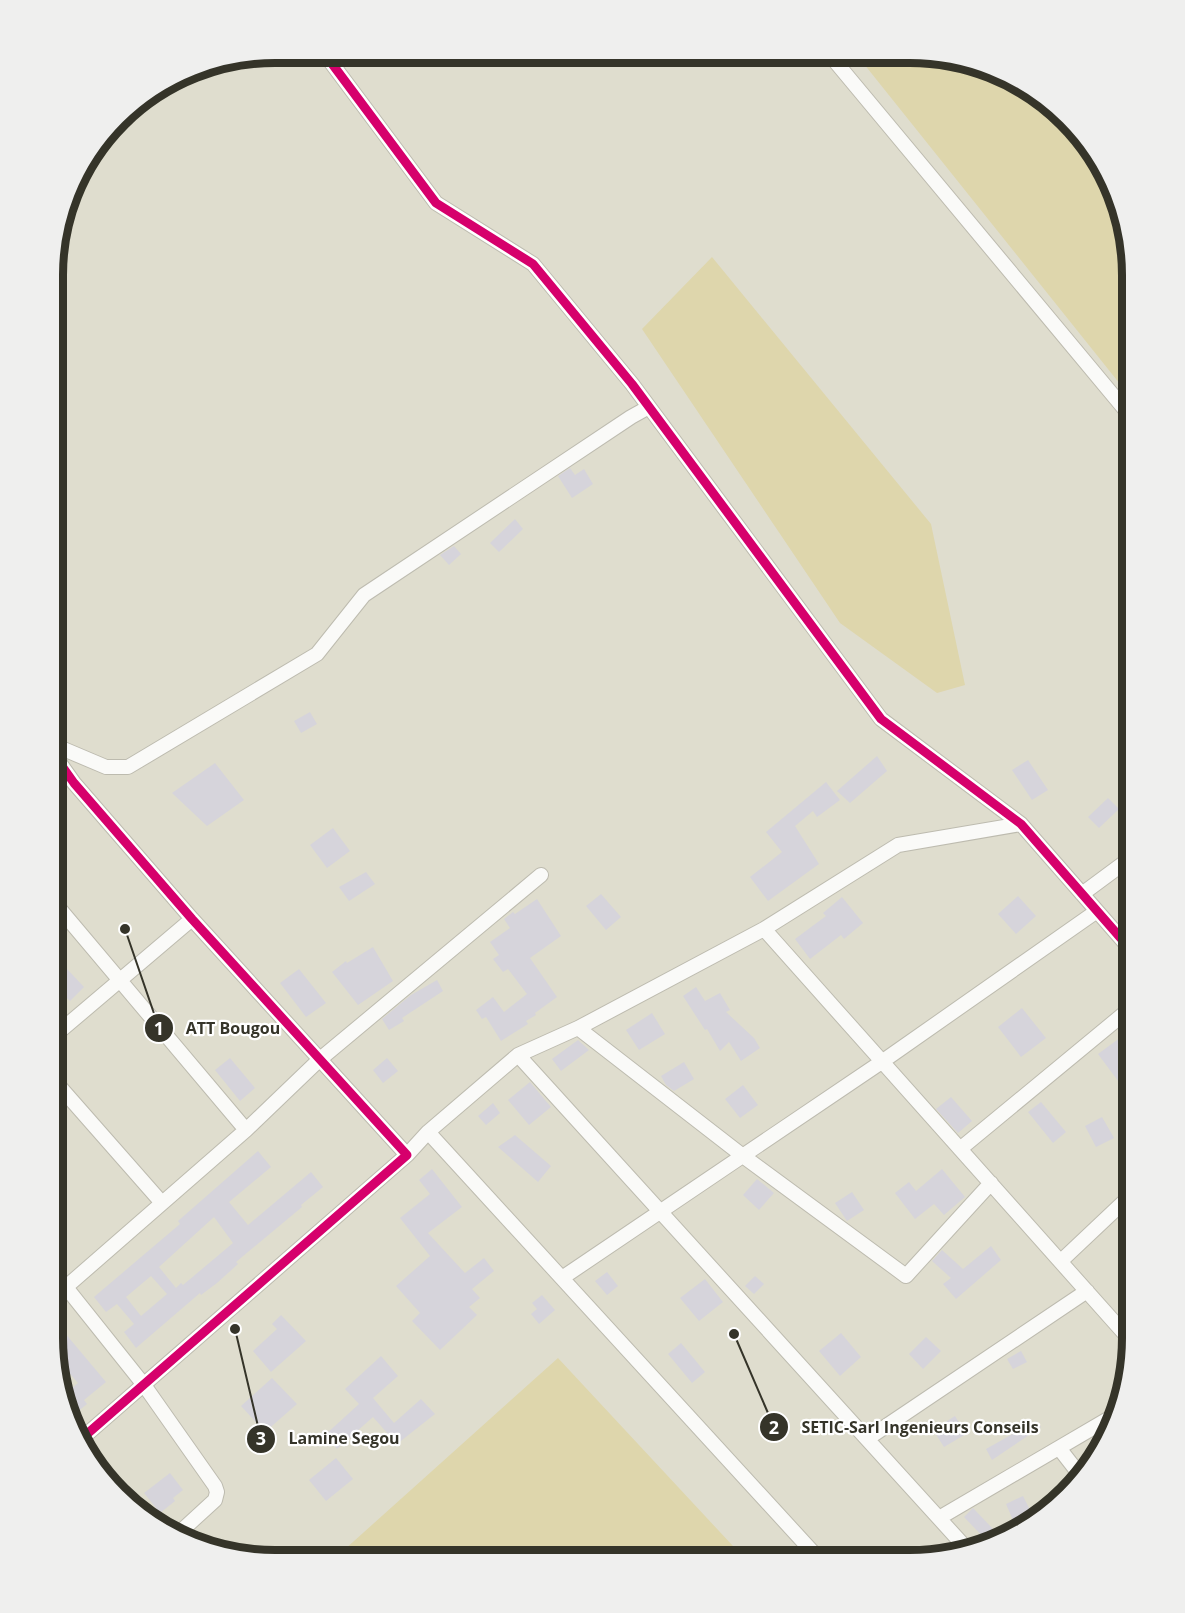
<svg xmlns="http://www.w3.org/2000/svg" width="1185" height="1613" viewBox="0 0 1185 1613" font-family="'Open Sans',sans-serif">
  <style>
    .green { fill: #ded6ac }
    .building { fill: #d6d4db; fill-rule: evenodd }
    .lines { fill: none; stroke-linecap: round; stroke-linejoin: round }
    .minor-casing { stroke: #bdbbaf; stroke-width: 16 }
    .minor { stroke: #fafaf8; stroke-width: 14 }
    .cycleway-casing { stroke: #fff; stroke-width: 13 }
    .cycleway { stroke: #d6006c; stroke-width: 9 }
    .rim { fill: none; stroke: #353429; stroke-width: 8 }
    .leader { fill: none; stroke: #353429; stroke-width: 2 }
    .callout-dot { fill: #353429; stroke: #fff; stroke-width: 2 }
    .mark-label { font-size: 18px; text-anchor: middle; font-weight: bold; fill: #fff }
    .callout-label { font-size: 16px; text-anchor: middle; font-weight: bold; fill: #353429; stroke: #fff; stroke-width: 4.5; stroke-linejoin: round; paint-order: stroke }
  </style>
  <rect width="100%" height="100%" fill="#dfddce"/>
  <path class="green" d="M856,54H940L1045,98L1109,176L1132,274V399Z
    M712,257L931,524L965,685L937,693L840,623L642,329Z
    M558,1358L746,1560L334,1559Z"/>
  <path class="building" d="M570,468L575,475L584,469L593,484L572,498L558,476Z
    M515,519L523,529L499,552L490,543Z
    M454,546L461,554L449,565L440,555Z
    M310,712L317,724L301,733L294,721Z
    M877,756L887,771L850,803L837,791Z
    M1028,760L1048,790L1032,800L1012,770Z
    M215,763L244,800L207,826L172,793Z
    M826,782L840,800L817,817L813,811L795,826L819,864L768,901L750,877L782,852L766,832Z
    M1108,798L1119,809L1099,828L1088,817Z
    M333,828L350,851L327,868L310,845Z
    M366,872L375,884L349,901L339,887Z
    M601,894L621,917L606,930L586,906Z
    M1018,896L1036,916L1016,934L998,914Z
    M842,897L863,923L844,939L841,935L810,959L795,939L826,916L823,913Z
    M537,899L561,936L530,958L557,997L535,1013L536,1015L526,1021L528,1024L501,1041L486,1017L482,1019L476,1010L493,997L504,1012L527,994L508,969L503,972L493,959L499,955L490,942L510,928L504,919L513,912L515,914Z
    M373,947L393,981L358,1005L332,972L346,961L347,963Z
    M53,954L84,987L70,1001L59,990L62,987L53,978Z
    M299,969L326,1003L306,1017L280,983Z
    M437,980L443,991L402,1018L404,1021L389,1030L382,1019L411,995Z
    M696,987L705,1001L720,993L730,1010L726,1012L754,1038L760,1048L741,1061L729,1042L720,1051L707,1029L705,1030L683,996Z
    M1022,1008L1046,1038L1021,1057L998,1027Z
    M652,1013L665,1034L639,1050L626,1030Z
    M1132,1029V1083L1124,1089L1098,1054Z
    M578,1040L589,1050L561,1071L552,1059Z
    M230,1058L255,1088L240,1101L215,1070Z
    M387,1058L398,1071L383,1083L373,1070Z
    M684,1062L694,1079L674,1091L666,1085L661,1076Z
    M530,1082L551,1107L529,1125L508,1100Z
    M743,1085L758,1105L740,1118L725,1099Z
    M951,1097L972,1121L958,1133L936,1109Z
    M1041,1102L1066,1132L1053,1143L1028,1112Z
    M493,1103L500,1113L486,1125L478,1116Z
    M1102,1117L1114,1138L1096,1147L1085,1126Z
    M515,1135L551,1166L538,1182L498,1147Z
    M258,1151L271,1167L229,1202L248,1225L311,1172L323,1187L301,1205L302,1207L236,1262L238,1264L217,1283L201,1295L200,1293L136,1348L124,1332L134,1324L117,1304L106,1312L94,1297L180,1224L178,1221ZM214,1217L233,1243L183,1285L181,1283L176,1288L159,1267ZM151,1276L167,1294L141,1316L126,1297Z
    M432,1169L462,1207L428,1233L465,1273L484,1258L494,1271L472,1289L480,1298L469,1307L477,1315L440,1350L412,1321L420,1313L396,1286L430,1256L400,1218L430,1194L419,1180Z
    M942,1169L965,1197L944,1215L934,1204L915,1219L895,1193L909,1182L916,1191Z
    M757,1179L774,1193L759,1210L743,1195Z
    M852,1192L864,1210L847,1221L835,1203Z
    M991,1246L1001,1260L956,1299L943,1284L951,1278L932,1261L942,1250L963,1269Z
    M607,1272L618,1286L607,1295L595,1281Z
    M755,1276L764,1284L754,1294L745,1286Z
    M705,1279L723,1302L699,1321L680,1298Z
    M542,1295L555,1310L539,1324L531,1314L537,1309L532,1303Z
    M281,1315L306,1341L271,1372L253,1351L277,1329L272,1324Z
    M59,1326L106,1382L84,1400L87,1404L71,1417L65,1394L78,1383L57,1359L53,1332Z
    M841,1333L861,1357L840,1376L819,1351Z
    M926,1337L941,1351L923,1369L909,1354Z
    M681,1343L705,1372L692,1383L668,1354Z
    M1021,1351L1027,1362L1013,1369L1007,1359Z
    M381,1356L398,1376L373,1398L394,1423L421,1399L435,1414L397,1444L373,1417L337,1449L325,1435L359,1404L345,1389Z
    M272,1378L297,1404L265,1432L241,1406Z
    M955,1416L966,1434L944,1447L933,1430Z
    M1036,1421L1041,1427L992,1460L986,1449Z
    M336,1458L353,1479L326,1501L309,1480Z
    M170,1473L183,1490L173,1498L175,1501L160,1513L144,1493Z
    M1023,1496L1033,1516L1016,1527L1006,1504Z
    M973,1508L993,1529L1003,1539L988,1542L964,1517Z"/>
  <g class="lines">
    <g class="minor-casing">
      <path id="minor" d="M324,53L436,203L533,264L632,384L881,719L1021,824L1132,951
        M829,54L1132,418
        M54,745L106,767H128L317,654L364,595L631,417L649,407
        M54,755L74,783L192,919L407,1155L79,1441
        M1082,894L1132,857
        M53,901L246,1130
        M764,929L1132,1342
        M578,1028L743,1156L906,1276L991,1183
        M53,1037L192,919
        M518,1055L966,1548
        M53,1079L162,1203
        M428,1132L820,1560
        M960,1149L1132,1007
        M407,1155L428,1132L518,1055L578,1028L764,929L898,845L1021,824
        M1061,1261L1132,1194
        M53,1271L144,1385L215,1486L217,1492L215,1500L179,1533
        M562,1278L883,1061L1097,911
        M66,1287L246,1130L319,1060L541,875
        M867,1439L1087,1291
        M1059,1448L1080,1475
        M939,1518L1120,1412"/>
    </g>
    <use href="#minor" class="minor"/>
    <g class="cycleway-casing">
      <path id="cycleway" d="M324,53L436,203L533,264L632,384L881,719L1021,824L1132,951
        M54,755L74,783L192,919L407,1155L79,1441"/>
    </g>
    <use href="#cycleway" class="cycleway"/>
  </g>
  <path d="M0 0H1185V1613H0ZM275 63H910A212 212 0 0 1 1122 275V1338A212 212 0 0 1 910 1550H275A212 212 0 0 1 63 1338V275A212 212 0 0 1 275 63Z" fill="#efefee" fill-rule="evenodd"/>
  <path class="rim" d="M275 63H910A212 212 0 0 1 1122 275V1338A212 212 0 0 1 910 1550H275A212 212 0 0 1 63 1338V275A212 212 0 0 1 275 63Z"/>
  <path class="leader" d="M125 929L159 1028M734 1334L774 1427M235 1329L261 1439"/>
  <g class="callout-dot">
    <circle cx="125" cy="929" r="6"/>
    <circle cx="734" cy="1334" r="6"/>
    <circle cx="235" cy="1329" r="6"/>
    <circle cx="159" cy="1028" r="15"/>
    <circle cx="774" cy="1427" r="15"/>
    <circle cx="261" cy="1439" r="15"/>
  </g>
  <g class="mark-label">
    <text x="159" y="1035">1</text>
    <text x="774" y="1434">2</text>
    <text x="261" y="1445">3</text>
  </g>
  <g class="callout-label">
    <text x="233" y="1034">ATT Bougou</text>
    <text x="920" y="1433">SETIC-Sarl Ingenieurs Conseils</text>
    <text x="344" y="1444">Lamine Segou</text>
  </g>
</svg>
